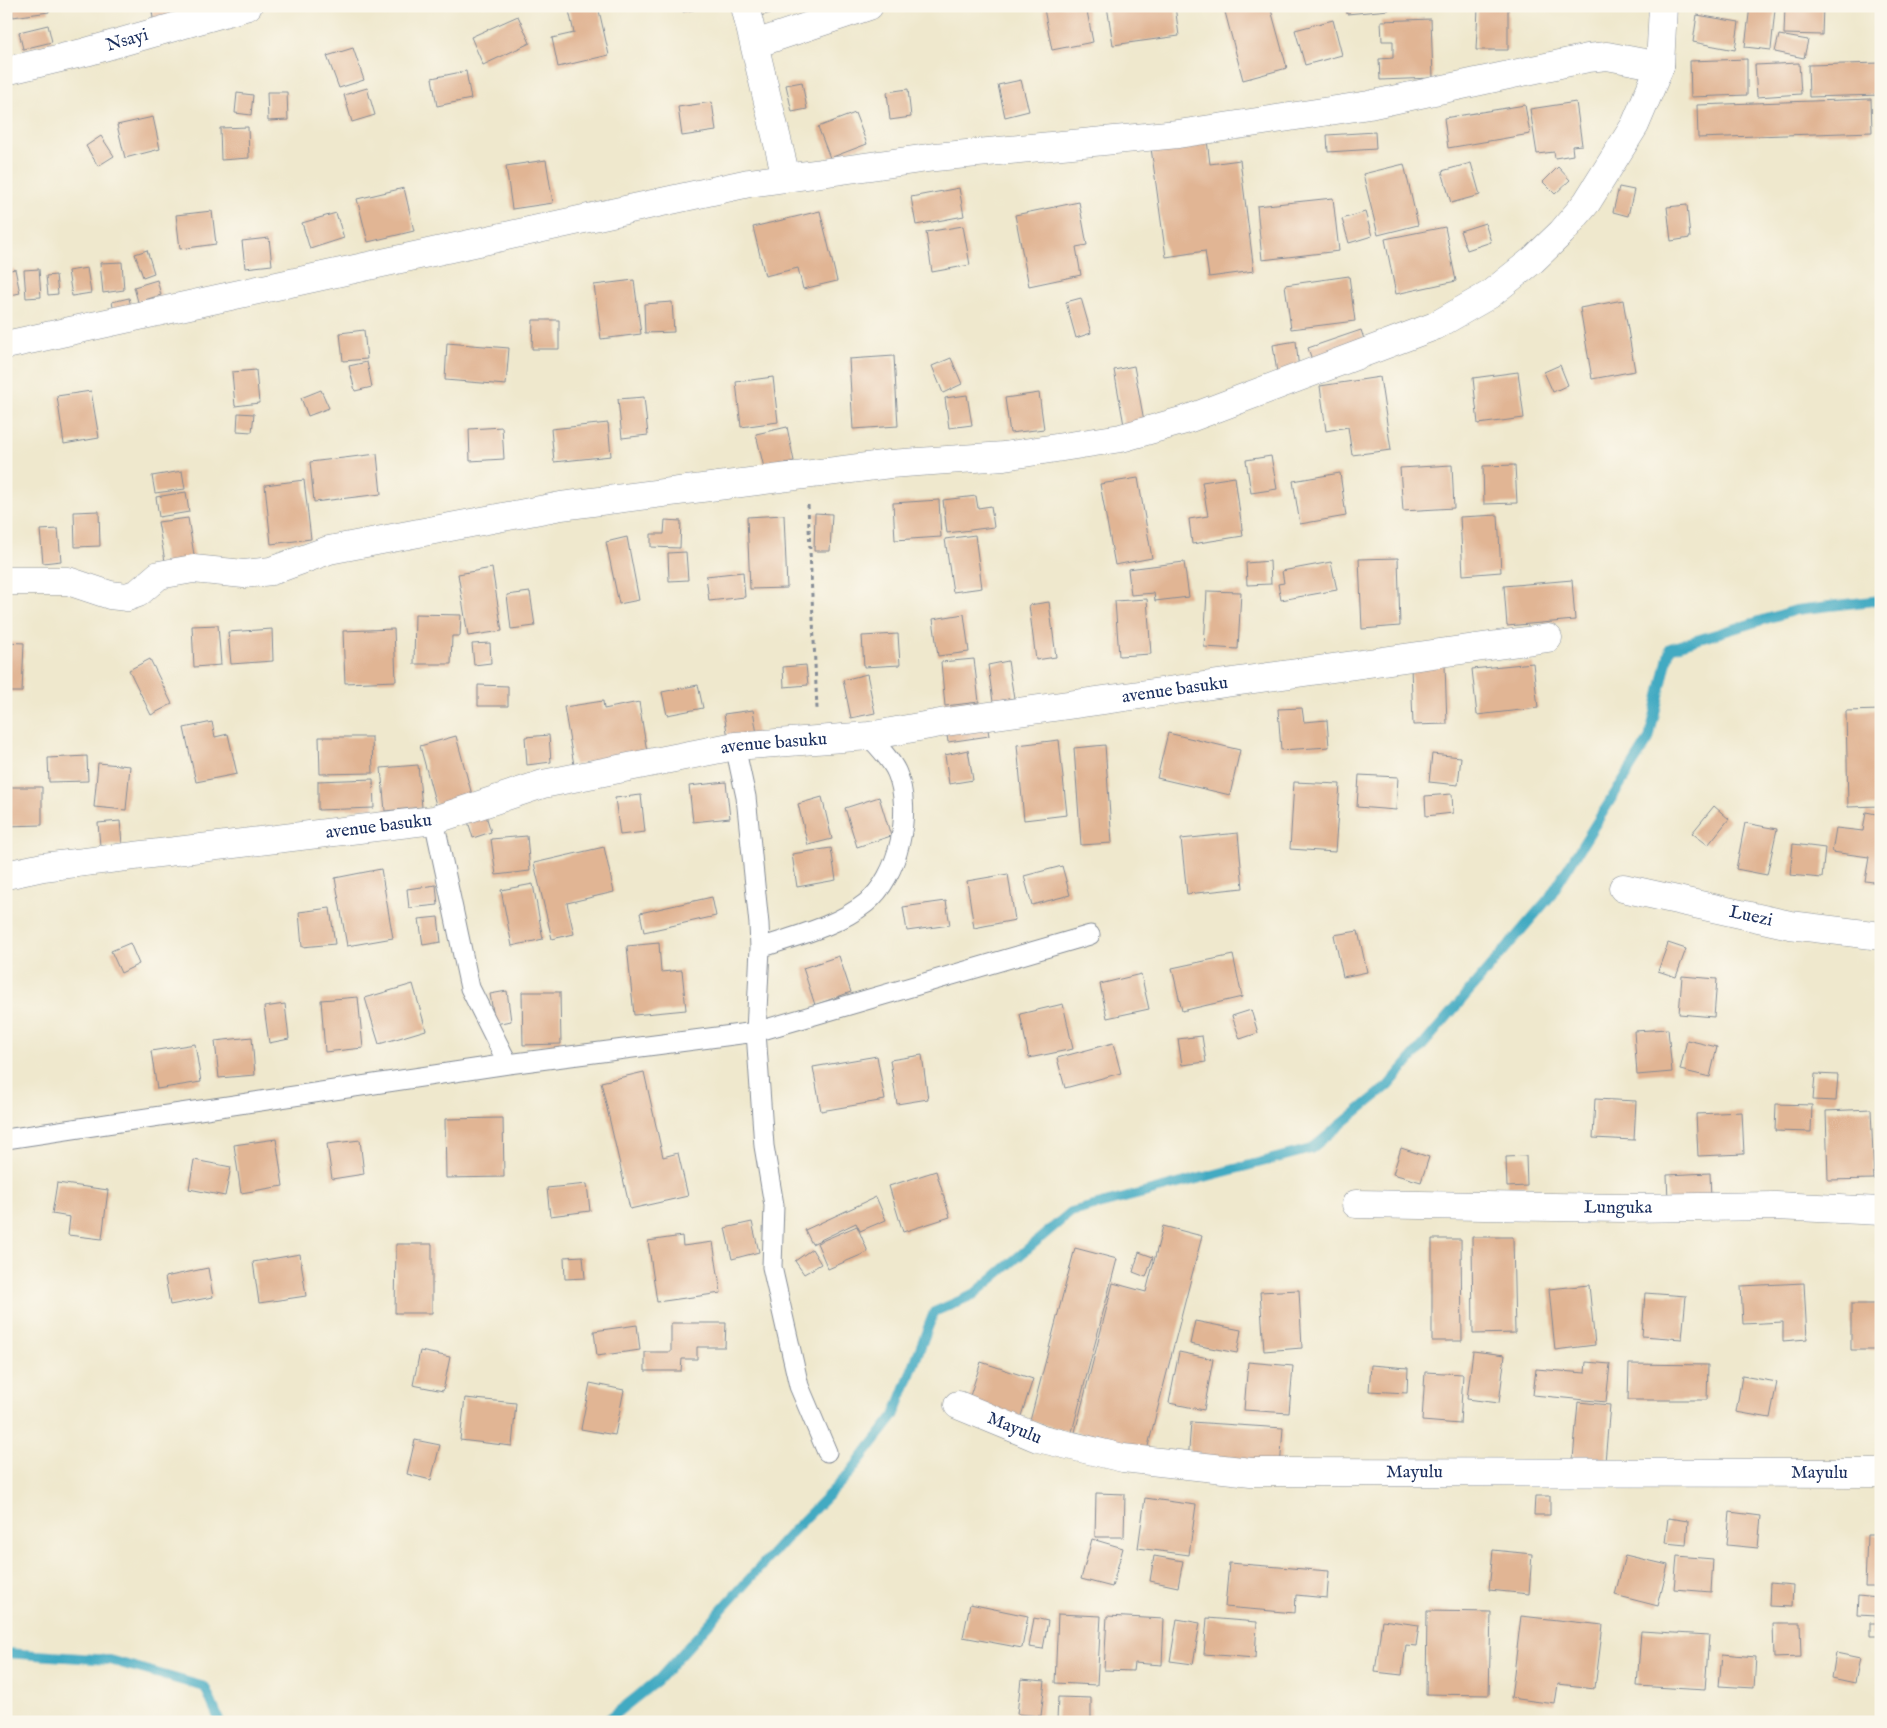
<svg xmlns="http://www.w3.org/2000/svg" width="1887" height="1728" viewBox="0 0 1887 1728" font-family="'IM FELL English',serif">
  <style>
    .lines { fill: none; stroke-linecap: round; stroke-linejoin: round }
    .stream { stroke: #43aac2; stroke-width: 10 }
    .building { fill: #e1b594 }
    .lane-casing { stroke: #858c96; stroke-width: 21 }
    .street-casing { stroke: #858c96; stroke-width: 29 }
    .path { stroke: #858c96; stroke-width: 3; stroke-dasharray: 4 4; stroke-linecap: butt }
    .lane { stroke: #fff; stroke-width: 19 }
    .street { stroke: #fff; stroke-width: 28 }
    .labels { text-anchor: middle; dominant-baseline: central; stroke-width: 4; stroke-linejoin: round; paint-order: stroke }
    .street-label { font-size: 18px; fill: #1b2f5e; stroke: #fbf7ec }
  </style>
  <rect width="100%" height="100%" fill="#fbf7ec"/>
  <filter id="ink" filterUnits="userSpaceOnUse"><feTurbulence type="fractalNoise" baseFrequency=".02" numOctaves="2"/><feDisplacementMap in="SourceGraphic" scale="10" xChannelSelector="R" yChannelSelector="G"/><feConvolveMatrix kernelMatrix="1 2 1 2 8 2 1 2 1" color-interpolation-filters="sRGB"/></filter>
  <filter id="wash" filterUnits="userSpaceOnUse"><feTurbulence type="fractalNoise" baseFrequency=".0096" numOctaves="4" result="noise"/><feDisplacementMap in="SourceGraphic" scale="20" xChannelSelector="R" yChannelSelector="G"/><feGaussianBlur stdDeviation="1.12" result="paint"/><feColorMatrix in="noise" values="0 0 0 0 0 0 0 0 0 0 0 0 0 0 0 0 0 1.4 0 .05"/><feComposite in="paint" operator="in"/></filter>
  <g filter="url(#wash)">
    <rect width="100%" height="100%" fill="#efe8cd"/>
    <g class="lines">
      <path class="stream" d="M6,1653L110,1660L205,1687L220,1722
        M605,1722L658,1680L791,1533L849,1474L894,1416L934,1312L973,1295L1071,1212L1311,1149L1388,1086L1549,898L1649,739L1670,648L1796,610L1881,600"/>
    </g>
    <g id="blocks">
      <path class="building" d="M11,6H48L49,12L13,17Z
        M568,6H598L609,55L558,67L552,38L574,33Z
        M682,6H707V7L683,12Z
        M750,6H792V7L753,18Z
        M1058,6H1086L1093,42L1052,50L1044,9Z
        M1107,6H1175L1179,36L1113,45Z
        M1247,6H1270L1287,68L1243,80L1225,12Z
        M1346,6H1388L1389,10L1347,14Z
        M1750,6L1775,9L1771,50L1745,47Z
        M1785,6H1823L1822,35L1784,34Z
        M169,8L172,23L154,26L152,11Z
        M1478,8H1508V50H1476Z
        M1697,15L1739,22L1735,50L1693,42Z
        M518,16L530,43L483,65L471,37Z
        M1431,19L1433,78L1380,80L1379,59L1393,58V41H1382L1381,21Z
        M1333,20L1342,55L1305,65L1295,30Z
        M48,25L52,42L23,49L19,32Z
        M1779,35L1808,40L1804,58L1775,52Z
        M353,48L364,80L339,88L327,56Z
        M1747,59V95L1691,97L1690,61Z
        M1799,63L1801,94L1757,97L1755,65Z
        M1881,63V95L1809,97L1808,65Z
        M466,71L471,99L437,106L432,78Z
        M1021,80L1029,111L1005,117L998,85Z
        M802,82L807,109L792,112L786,85Z
        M367,88L375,115L352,122L344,95Z
        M908,89L911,117L890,120L887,92Z
        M267,92H287L288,120L268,121Z
        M237,93L253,95L251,115L235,113Z
        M1871,99L1872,132L1698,138L1697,105Z
        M712,102L716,131L682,136L678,107Z
        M1576,102L1582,145L1572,146L1573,155L1555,158L1554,152L1537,154L1530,109Z
        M1525,105L1530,134L1448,148L1444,118Z
        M855,113L867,144L830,158L818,127Z
        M153,117L160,149L125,158L117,125Z
        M248,127L249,158L221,160L220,128Z
        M1375,132L1376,149L1328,152L1327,135Z
        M101,136L114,156L98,166L86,146Z
        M1207,140L1210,164L1240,160L1254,271L1209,277L1205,251L1166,257L1151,148Z
        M546,160L553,203L512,209L506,166Z
        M1471,163L1480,195L1451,203L1442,171Z
        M1404,164L1418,225L1378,235L1363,174Z
        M1558,167L1570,180L1555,194L1543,182Z
        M1619,187L1634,190L1628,216L1613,212Z
        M404,188L414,231L368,242L357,199Z
        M959,188L964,216L916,225L911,197Z
        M1333,198L1339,251L1262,260L1257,206Z
        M1079,202L1087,245L1076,247L1081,275L1029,286L1015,215Z
        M1687,205L1690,238L1671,241L1667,207Z
        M212,211L216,244L180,249L176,215Z
        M820,211L837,281L803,289L798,268L765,276L753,227Z
        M1365,212L1372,236L1349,243L1342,219Z
        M336,213L344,238L310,249L302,223Z
        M1485,223L1491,242L1467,250L1460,231Z
        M963,226L970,265L932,272L926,232Z
        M1445,227L1456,281L1396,294L1385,239Z
        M269,238L272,265L245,268L242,241Z
        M147,250L154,273L143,277L135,254Z
        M122,262L124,290L103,293L100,263Z
        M87,268L91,293L72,296L68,271Z
        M15,269L20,293L6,296V271Z
        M39,269L41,297L26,298L24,270Z
        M56,275L58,294L48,295L46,276Z
        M1349,276L1355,321L1291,329L1285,285Z
        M157,280L161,295L138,302L134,287Z
        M634,280L641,334L601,339L594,285Z
        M129,298L131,307L114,311L112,302Z
        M1081,298L1091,333L1076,338L1066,302Z
        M1623,300L1635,371L1592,379L1580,308Z
        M672,302L674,332L645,333L644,304Z
        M533,320H559V349H532Z
        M364,330L367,359L343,361L340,333Z
        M1361,330L1367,348L1314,366L1308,348Z
        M1296,341L1299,370L1277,373L1273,345Z
        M447,343L509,348L506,385L445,380Z
        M894,356L898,426L853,429L849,359Z
        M951,358L962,384L943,393L932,366Z
        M367,362L372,387L355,391L349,366Z
        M1560,365L1568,385L1553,392L1544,372Z
        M1134,366L1144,421L1124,425L1114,370Z
        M256,370L259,403L235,406L232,372Z
        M1518,372L1524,418L1478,424L1473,378Z
        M773,377L778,422L741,427L736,382Z
        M1380,377L1391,450L1352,455L1348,427L1326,431L1320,386Z
        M321,390L329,408L308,416L301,398Z
        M91,391L99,438L64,444L57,396Z
        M1039,393L1044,429L1010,433L1005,398Z
        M967,395L972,425L949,428L945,398Z
        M644,397L648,435L622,438L618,399Z
        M238,413L254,414L252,432L237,431Z
        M608,423L611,456L554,462L551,429Z
        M502,427L504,459L470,461L469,429Z
        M787,427L794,461L764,468L756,434Z
        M377,454L381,494L314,502L310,462Z
        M1271,456L1277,489L1251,493L1246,460Z
        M1452,465L1454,508L1403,511L1400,468Z
        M1515,465L1517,503L1484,504L1483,466Z
        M182,471L185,489L155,493L152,476Z
        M1340,473L1346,516L1300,524L1293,481Z
        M1235,477L1243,536L1192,544L1189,519L1208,516L1202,482Z
        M1138,478L1152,558L1115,565L1100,484Z
        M304,480L311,539L271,544L265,485Z
        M186,492L189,512L159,517L156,497Z
        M976,496L978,508L991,506L994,527L947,533L943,500Z
        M939,500L941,537L895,540L893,503Z
        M99,511L100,546L75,547L74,512Z
        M815,513L832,514L830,551H814Z
        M784,515L787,588L750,589L747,517Z
        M1498,515L1501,572L1463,575L1460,517Z
        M188,518L195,561L166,567L158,522Z
        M665,520L681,521L680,548L651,547V534H664Z
        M58,529L61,561L43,563L40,530Z
        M975,535L982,588L953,592L945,539Z
        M627,537L639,600L619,604L606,542Z
        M686,552L688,580L669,581L668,553Z
        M1398,558L1400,626L1362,629L1359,559Z
        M1270,561L1271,584L1247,585L1246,563Z
        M1184,562L1189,597L1155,601L1154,593L1131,595L1128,569Z
        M1331,562L1337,590L1281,600L1278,584L1284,583L1282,571Z
        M492,568L502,631L468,636L458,574Z
        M743,572L745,597L709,601L706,576Z
        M1572,580L1575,620L1507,626L1504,586Z
        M1207,591L1241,592L1238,649L1204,647Z
        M530,592L535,626L511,629L507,595Z
        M1147,599L1151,654L1119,656L1115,601Z
        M1049,602L1056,657L1036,660L1029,605Z
        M415,614L461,615L460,636H452L451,664H414Z
        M964,614L969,652L938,656L933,619Z
        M218,625L221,665L194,667L192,626Z
        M272,629L273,661L231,664L228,632Z
        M394,629L396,681L345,683L343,631Z
        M898,634L900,665L864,667L862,636Z
        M6,642L24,643L22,692H6Z
        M490,643L491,663L474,665L472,644Z
        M150,659L172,704L151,715L129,670Z
        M974,659L979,702L945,706L941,662Z
        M1008,661L1014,698L993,702L988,665Z
        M1533,663L1538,708L1477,715L1472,669Z
        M806,665L808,685L784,687L783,667Z
        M1445,665L1447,724L1413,725L1411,667Z
        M867,674L875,713L851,718L843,680Z
        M478,685L508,686V706H478Z
        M698,685L703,708L667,715L662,692Z
        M603,701L604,709L639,702L647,752L574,765L564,707Z
        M1302,708L1304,722L1327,720L1329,747L1281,750L1278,709Z
        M753,710L757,734L728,738L724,714Z
        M1881,710V806L1848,807L1846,711Z
        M212,722L215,737L228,734L237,774L196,782L184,728Z
        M987,723L989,736L948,742L946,729Z
        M1168,733L1240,750L1230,795L1157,778Z
        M549,735L551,762L527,765L525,737Z
        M456,736L472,795L436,805L420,746Z
        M319,737H372L373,773L320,774Z
        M1059,740L1067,815L1024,820L1017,745Z
        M1105,745L1112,843L1081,845L1074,748Z
        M968,750L973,780L949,784L945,755Z
        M1432,754L1461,757L1458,785L1429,782Z
        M87,756L88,781L49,782L48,758Z
        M98,763L130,766L126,810L94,807Z
        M418,765L422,807L385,811L381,768Z
        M1359,775L1398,777L1396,810L1357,807Z
        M373,779L374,808L318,810V781Z
        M726,782L730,818L693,822L689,786Z
        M1294,782L1340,784L1335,852L1290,849Z
        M6,787H42V825L6,826Z
        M1452,794L1453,813L1426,816L1425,796Z
        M641,795L645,832L620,835L615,798Z
        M822,797L832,839L808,845L798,804Z
        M879,797L891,836L857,847L845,808Z
        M1714,806L1729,819L1708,845L1692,833Z
        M485,812L491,832L473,838L467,818Z
        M1866,812L1881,815V883L1865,881L1869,857L1832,852L1836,828L1863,831Z
        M120,821L122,844L100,846L98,823Z
        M1745,823L1777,829L1767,875L1736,869Z
        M1238,833L1243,888L1187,894L1181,839Z
        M527,836L530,871L496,875L491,839Z
        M1793,844L1825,848L1822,878L1790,875Z
        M604,847L614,892L567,903L574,934L552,939L534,863Z
        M831,848L836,880L797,887L792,854Z
        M1062,866L1070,895L1032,905L1024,876Z
        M381,869L393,938L347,946L335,878Z
        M1008,874L1015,920L974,928L967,881Z
        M533,884L543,939L512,946L501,890Z
        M436,885L438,905L409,908L407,889Z
        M712,897L716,916L644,932L640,913Z
        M946,901L950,925L907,931L903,907Z
        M330,908L335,944L302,947L299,912Z
        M438,917L441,942L423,945L419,919Z
        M1358,931L1367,972L1343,977L1334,935Z
        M130,943L139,964L121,973L111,951Z
        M659,943L661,972L682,970L686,1010L634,1015L627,946Z
        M1668,943L1686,949L1676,977L1658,971Z
        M1233,955L1242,997L1182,1011L1172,968Z
        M839,956L851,992L815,1005L803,968Z
        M1141,974L1149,1009L1107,1018L1100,984Z
        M1682,976L1717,979L1714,1017L1679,1014Z
        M413,984L426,1030L379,1044L365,998Z
        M507,991L511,1021L495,1024L490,994Z
        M522,992H560L561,1044L523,1045Z
        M358,997L363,1048L325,1052L321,1000Z
        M285,1004L289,1039L269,1043L264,1007Z
        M1063,1004L1073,1049L1029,1058L1020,1014Z
        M1251,1010L1258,1033L1240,1039L1232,1016Z
        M1668,1029L1672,1072L1637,1075L1634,1031Z
        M1202,1036L1206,1062L1182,1065L1178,1039Z
        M252,1037L255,1075L219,1078L215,1041Z
        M1687,1040L1717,1047L1710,1077L1680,1070Z
        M1113,1043L1121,1073L1065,1088L1057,1058Z
        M195,1044L201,1082L157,1089L151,1051Z
        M922,1055L928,1099L897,1104L890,1060Z
        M877,1056L885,1100L821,1111L813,1067Z
        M644,1072L663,1157L678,1153L688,1196L630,1209L601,1082Z
        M1815,1074L1838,1075L1836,1101L1813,1100Z
        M1595,1099L1636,1101L1634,1140L1593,1138Z
        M1776,1104L1812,1105L1811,1132L1775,1131Z
        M1871,1109L1874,1179L1828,1180L1826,1111Z
        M1742,1112L1744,1154L1698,1156L1696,1114Z
        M503,1118L504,1177L446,1178L445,1119Z
        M276,1139L283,1186L241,1193L234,1145Z
        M360,1140L364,1174L332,1179L327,1144Z
        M1401,1148L1429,1157L1421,1182L1393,1174Z
        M1526,1156L1527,1186L1507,1187L1506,1157Z
        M194,1160L231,1167L225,1196L189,1189Z
        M936,1171L950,1217L903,1232L889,1186Z
        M1710,1173L1711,1200L1668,1201L1667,1175Z
        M57,1183L108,1190L102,1239L68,1235L70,1217L52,1214Z
        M587,1184L590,1211L550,1216L547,1188Z
        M876,1197L886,1220L860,1231L856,1223L812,1244L805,1230Z
        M752,1222L759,1252L732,1259L725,1228Z
        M857,1226L868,1252L828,1269L817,1243Z
        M1163,1226L1202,1236L1147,1450L1075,1432L1113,1283L1146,1292Z
        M682,1236L683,1246L713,1242L721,1293L657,1302L648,1241Z
        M1472,1237H1513L1515,1333L1473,1334Z
        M1432,1239H1461L1462,1341H1432Z
        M396,1244H432V1313H395Z
        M1075,1248L1117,1259L1072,1432L1030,1421Z
        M812,1249L821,1264L804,1274L795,1261Z
        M1139,1252L1153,1257L1146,1277L1133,1272Z
        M300,1254L306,1296L259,1303L253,1262Z
        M583,1256L585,1278L565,1279L564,1257Z
        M208,1268L213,1297L170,1305L165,1277Z
        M1804,1283L1807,1339L1783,1341V1322L1743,1324L1741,1286Z
        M1589,1285L1595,1345L1555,1350L1549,1289Z
        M1299,1290L1302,1348L1264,1351L1260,1292Z
        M1645,1293L1686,1296L1682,1339L1642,1336Z
        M1851,1304H1881V1350H1851Z
        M1195,1321L1241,1330L1237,1353L1190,1344Z
        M671,1323H726L725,1347H697V1359H682L681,1371H645V1352H671Z
        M637,1325L640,1350L597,1356L594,1331Z
        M420,1351L450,1357L443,1391L413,1385Z
        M1473,1351L1505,1355L1499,1403L1467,1399Z
        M1179,1352L1213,1359L1204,1410L1169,1403Z
        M981,1362L1033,1379L1019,1422L967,1405Z
        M1248,1362L1293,1366L1289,1413L1244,1410Z
        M1586,1362L1610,1364L1606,1402L1533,1395L1536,1369L1585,1373Z
        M1629,1364L1708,1365L1707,1400H1628Z
        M1371,1365L1408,1368L1407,1393L1369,1391Z
        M1425,1372L1463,1374L1460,1424L1422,1421Z
        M1742,1376L1777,1382L1770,1418L1736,1412Z
        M590,1383L624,1390L615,1435L581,1429Z
        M465,1398L516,1403L512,1446L460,1440Z
        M1578,1402L1610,1405L1605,1462L1573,1459Z
        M1191,1422L1283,1428L1280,1469L1188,1463Z
        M415,1440L440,1445L431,1480L407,1474Z
        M1096,1493L1125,1494L1124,1537H1095Z
        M1535,1496H1550V1515H1534Z
        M1145,1498L1196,1505L1189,1555L1138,1548Z
        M1730,1512L1761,1516L1758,1548L1727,1545Z
        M1668,1518L1688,1521L1686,1545L1665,1543Z
        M1867,1535H1881V1587H1865Z
        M1092,1539L1123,1548L1112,1587L1081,1579Z
        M1493,1550L1532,1554L1529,1594L1489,1590Z
        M1625,1555L1668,1565L1658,1606L1615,1595Z
        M1154,1556L1183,1561L1178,1587L1150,1581Z
        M1677,1556L1713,1559L1711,1592L1674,1589Z
        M1229,1563L1329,1571L1327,1598L1296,1595L1295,1613L1225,1607Z
        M1770,1583L1793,1585L1792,1607L1769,1606Z
        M1858,1596L1878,1598L1877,1616L1857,1615Z
        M970,1604L1028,1616L1022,1648L963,1637Z
        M1427,1611L1491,1612L1489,1695L1426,1694Z
        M1058,1614L1101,1616L1097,1685L1055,1683Z
        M1107,1616L1164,1619L1162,1665L1134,1663L1133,1671L1104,1670Z
        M1521,1616L1603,1625L1595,1688L1558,1684L1555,1704L1511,1698Z
        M1034,1618L1048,1621L1043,1649L1029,1647Z
        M1207,1618L1257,1622L1255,1658L1204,1654Z
        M1177,1619L1200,1623L1193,1664L1170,1661Z
        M1382,1620L1419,1625L1416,1646L1406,1645L1402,1675L1375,1672Z
        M1773,1623H1800L1801,1657L1774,1658Z
        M1870,1623H1881V1636H1870Z
        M1641,1631L1709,1635L1705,1690L1637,1686Z
        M1836,1653L1860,1658L1855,1683L1832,1678Z
        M1722,1654L1756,1657L1754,1688L1719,1686Z
        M1021,1679L1045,1681L1041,1716L1017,1714Z
        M1058,1697L1091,1698V1722L1057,1721Z"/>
    </g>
  </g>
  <g filter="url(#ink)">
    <use href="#blocks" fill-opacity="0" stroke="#858c96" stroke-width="1"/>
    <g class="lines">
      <g class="lane-casing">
        <path id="lane" d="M735,746L746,797L759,924L760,948L756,1032L764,1146L774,1205L772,1267L799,1386L827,1452
          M434,820L470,988L508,1064
          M760,948C795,936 836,927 866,903C899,877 913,811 897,773C892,760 878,747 869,736
          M6,1139L508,1064L756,1032L1090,935"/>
      </g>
      <g class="street-casing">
        <g id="street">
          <path d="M745,6L786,177"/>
          <path d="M755,44L869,6"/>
          <path id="s1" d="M6,71L86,52L248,6"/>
          <path d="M6,345L749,183L935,157L1178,134L1369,105L1588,58L1607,56L1660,66"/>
          <path d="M6,581H68L110,595L127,597L138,593L159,575L193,569L244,574L271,571L329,550L561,506L890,464L1004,456L1121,438L1185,420L1435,326L1489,295L1533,260L1562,232L1587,202L1635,125L1660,66L1663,6"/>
          <path id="s2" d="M6,875L43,867L434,820L543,784L735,746L869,736L946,722L1548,638"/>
          <path id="s3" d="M1623,888L1790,925L1881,936"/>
          <path id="s4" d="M1356,1204L1624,1208L1776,1206L1881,1211"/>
          <path id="s5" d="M958,1405L1038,1438L1123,1458L1251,1472L1881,1473"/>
        </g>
      </g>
      <path class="path" d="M808,505L817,709
        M944,1722H954
        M1197,1722L1216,1720L1234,1722"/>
      <use href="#lane" class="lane"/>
      <use href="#street" class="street"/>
    </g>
  </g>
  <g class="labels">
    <g class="street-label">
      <text stroke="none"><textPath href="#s1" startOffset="125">Nsayi</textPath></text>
      <text stroke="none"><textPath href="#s2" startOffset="1186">avenue basuku</textPath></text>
      <text stroke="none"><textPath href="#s2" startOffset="781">avenue basuku</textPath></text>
      <text stroke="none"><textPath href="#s2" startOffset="376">avenue basuku</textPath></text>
      <text stroke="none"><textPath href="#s3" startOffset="131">Luezi</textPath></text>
      <text stroke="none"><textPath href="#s4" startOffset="262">Lunguka</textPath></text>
      <text stroke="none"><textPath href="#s5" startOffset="61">Mayulu</textPath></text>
      <text stroke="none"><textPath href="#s5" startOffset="466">Mayulu</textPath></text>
      <text stroke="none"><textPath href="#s5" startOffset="871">Mayulu</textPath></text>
    </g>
  </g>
  <rect width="1887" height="1728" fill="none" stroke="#fbf7ec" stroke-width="25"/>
</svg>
